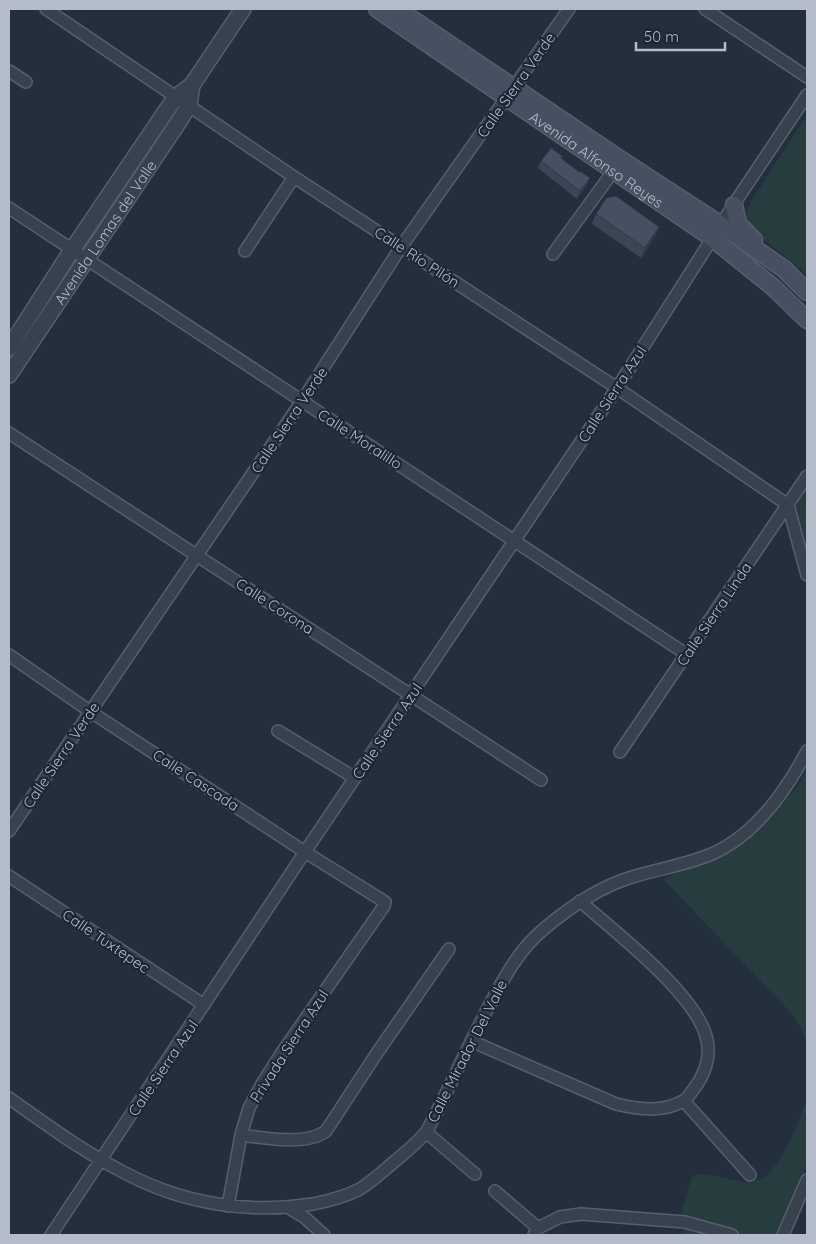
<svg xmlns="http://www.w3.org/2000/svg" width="816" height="1244" viewBox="0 0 816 1244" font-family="Quicksand,sans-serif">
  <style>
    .green { fill: #263c3f }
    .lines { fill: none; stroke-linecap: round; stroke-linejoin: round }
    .minor-casing { stroke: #565f6c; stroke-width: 14 }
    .tertiary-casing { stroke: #565f6c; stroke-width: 18 }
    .secondary-casing { stroke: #565f6c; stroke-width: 19 }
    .minor { stroke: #38414e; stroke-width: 11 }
    .tertiary { stroke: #38414e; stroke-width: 15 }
    .secondary { stroke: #465061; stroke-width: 16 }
    .wall { fill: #3b4654 }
    .shaded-wall { fill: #303945 }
    .building { fill: #455162; stroke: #303945 }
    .labels { text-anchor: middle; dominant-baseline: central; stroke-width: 4.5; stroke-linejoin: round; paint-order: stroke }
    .street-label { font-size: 15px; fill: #b4bcc9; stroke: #1d2633 }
  </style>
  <rect width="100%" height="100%" fill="#242f3e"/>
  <path class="green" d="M807,115V275L749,227C744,218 746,213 750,203Z
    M807,475V543L793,502Z
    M807,769V1040L794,1016L663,879L724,853L765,822L797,788Z
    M807,1097V1165L777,1235H742L683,1218L681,1214L692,1176C704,1171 718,1177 730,1179C737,1180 746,1184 753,1182C780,1177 799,1121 807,1097Z
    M685,1222L732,1235H681Z"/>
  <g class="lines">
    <g class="minor-casing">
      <path id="minor" d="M46,9L294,177L617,388L788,505L807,575
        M705,9L807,77
        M9,71L26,82
        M9,208L686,654
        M245,251L294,177
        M553,254L617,166
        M9,433L541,780
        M9,655L91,712L305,852L385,902L384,906L283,1051L263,1082L249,1108L241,1135L228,1206
        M278,731L355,778
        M620,752L807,476
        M9,831L302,401L401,247L569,9
        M9,876L204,1005
        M471,1041L616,1104C637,1109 663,1113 683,1101C687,1099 690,1094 693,1090C704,1076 711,1058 707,1040C698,995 615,932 580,901
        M9,1098C47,1125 85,1153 127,1174C184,1204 250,1214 313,1204C328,1201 344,1197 358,1190C369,1184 377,1176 387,1168C397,1159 422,1140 428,1129C449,1089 467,1048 488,1008C504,978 518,950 545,928C570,907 598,888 629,878C657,869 687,865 714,853C755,834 786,791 807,751
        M684,1101L750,1175
        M426,1132L475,1174
        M241,1135C266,1138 306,1146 326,1131L377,1053L449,949
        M495,1191L538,1228
        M289,1208L304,1217L324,1235
        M51,1235L305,852L617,388L736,201L807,95
        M534,1235L538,1228L560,1217L581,1214L685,1222L732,1235
        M783,1235L807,1180"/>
    </g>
    <g class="tertiary-casing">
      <g id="tertiary">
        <path d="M9,348L72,250L166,111L176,97L192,85L243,9"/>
        <path id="s1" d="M9,375L180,120L189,105L192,85"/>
      </g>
    </g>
    <g class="secondary-casing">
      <g id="secondary">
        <path id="s2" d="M377,9L712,238L773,287L807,320"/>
        <path d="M397,9L621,160L721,225L784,269L807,292"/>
        <path d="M734,205L738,224L754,240"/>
      </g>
    </g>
    <use href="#minor" class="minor"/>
    <use href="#tertiary" class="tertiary"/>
    <use href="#secondary" class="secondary"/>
  </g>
  <path class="wall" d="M561,159L587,185L577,199L538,168L541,161Z
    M596,214L659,227L655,237L641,258L592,224Z"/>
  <path class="shaded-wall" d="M590,178L587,185L577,199L580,191Z
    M659,227L655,237L641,258L645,248Z"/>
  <path class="building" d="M551,148L562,156L561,158L579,172L580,171L590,178L580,191L541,161Z
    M616,196L659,227L645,248L596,214L606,198Z"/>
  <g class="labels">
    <g class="street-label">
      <text transform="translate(516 85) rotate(-55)">Calle Sierra Verde</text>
      <text stroke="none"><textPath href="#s2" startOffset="266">Avenida Alfonso Reyes</textPath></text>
      <text stroke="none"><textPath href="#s1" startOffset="172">Avenida Lomas del Valle</textPath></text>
      <text transform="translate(417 257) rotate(33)">Calle Río Pilón</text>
      <text transform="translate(612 394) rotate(-57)">Calle Sierra Azul</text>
      <text transform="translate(289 420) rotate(-56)">Calle Sierra Verde</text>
      <text transform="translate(360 439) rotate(33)">Calle Moralillo</text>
      <text transform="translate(275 606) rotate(33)">Calle Corona</text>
      <text transform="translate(714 614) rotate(-56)">Calle Sierra Linda</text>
      <text transform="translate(387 731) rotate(-56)">Calle Sierra Azul</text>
      <text transform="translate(61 755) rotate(-56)">Calle Sierra Verde</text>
      <text transform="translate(196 780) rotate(33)">Calle Cascada</text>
      <text transform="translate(106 941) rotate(34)">Calle Tuxtepec</text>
      <text transform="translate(289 1046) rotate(-57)">Privada Sierra Azul</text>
      <text transform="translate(467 1051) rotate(-63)">Calle Mirador Del Valle</text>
      <text transform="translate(163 1068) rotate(-56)">Calle Sierra Azul</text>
    </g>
  </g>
  <rect width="816" height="1244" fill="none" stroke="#b4bcc9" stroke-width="20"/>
  <path d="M636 42v8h89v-8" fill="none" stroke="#b4bcc9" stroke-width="2.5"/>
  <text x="644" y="42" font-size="15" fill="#b4bcc9" stroke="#1d2633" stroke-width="4" paint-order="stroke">50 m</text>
</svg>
